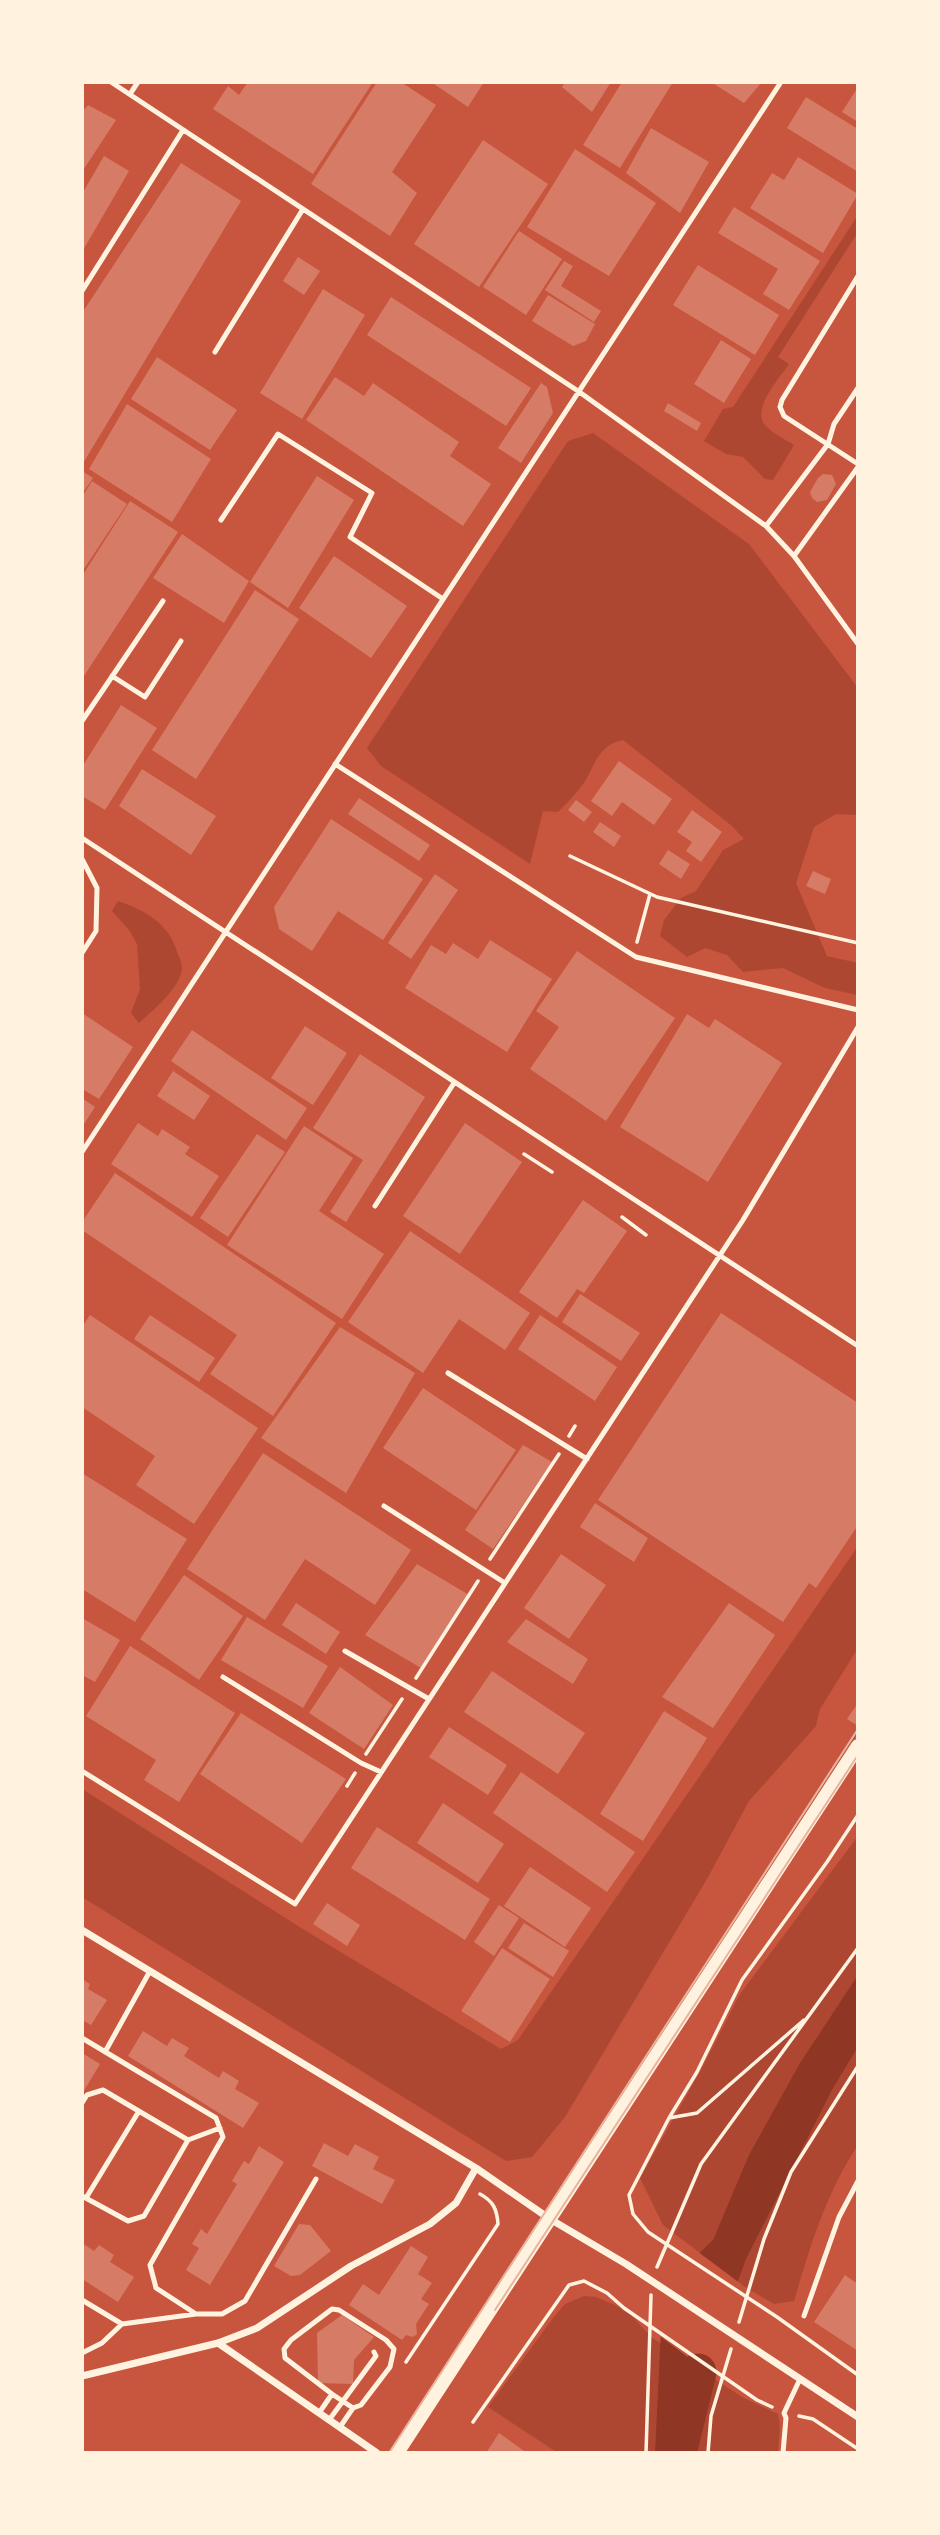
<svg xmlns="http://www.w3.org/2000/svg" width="940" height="2535" viewBox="0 0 940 2535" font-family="Signika,sans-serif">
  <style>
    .green { fill: #ae4732 }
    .water { fill: #8f3625 }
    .pier { fill: #c8553d }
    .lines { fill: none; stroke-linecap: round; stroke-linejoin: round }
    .river { stroke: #8f3625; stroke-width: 37 }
    .building { fill: #d67c66 }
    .path { stroke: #fff3e0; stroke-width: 3.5 }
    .service { stroke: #fff3e0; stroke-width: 5 }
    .minor { stroke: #fff3e0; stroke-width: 7 }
    .secondary { stroke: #fff3e0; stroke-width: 14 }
    .tram { stroke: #e9b49f; stroke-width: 2 }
  </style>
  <rect width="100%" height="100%" fill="#c8553d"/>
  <path class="green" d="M858,215V232L778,357L789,364C779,379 750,410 766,426C773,434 785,439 794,445L773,480L765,479L743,457L726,454L704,441L723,409L733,407Z
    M593,433L749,544L858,688V815L836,814L814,827L796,883L827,956L858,963V995L825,988L783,968L743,972L727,955L705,948L687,957L660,936L664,920L681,898L696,891L723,850L744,839L732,826L623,740C596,745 595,769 581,787C574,796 566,804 558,812L543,811L530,864L381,766L367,748L568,441Z
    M118,901C144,910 169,923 177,952C179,956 182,963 182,967C181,988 153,1010 139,1023L131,1013L140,989L137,944L129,930L112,911Z
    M858,1546V1648L820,1709L816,1726L749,1801L707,1879L565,2117L532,2157L506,2161L82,1897V1789L306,1931L501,2049L518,2040Z
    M858,1836V2145C826,2193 810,2247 794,2301L774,2304L745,2287L663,2225L640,2178L703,2066L740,1994Z
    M584,2296L596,2297L615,2305L632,2316L651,2337L742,2397L778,2414L780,2426L778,2453H558L488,2407L553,2318L565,2304Z"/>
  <path class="water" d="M858,1975V2047L833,2088L746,2259L683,2430L679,2453H655L663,2288L713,2240L749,2155L800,2063Z"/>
  <path class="pier" d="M697,2251L741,2284L708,2372L657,2334L660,2287Z"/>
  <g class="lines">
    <path class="river" d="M678,2453L698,2372"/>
  </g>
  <path class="building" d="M248,82H373L313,174L213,109L228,86L239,95Z
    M377,82H401L436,105L392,172L417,193L390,236L311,184Z
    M431,82H484L468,107Z
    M565,82H611L592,112L562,87Z
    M622,82H673L620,168L583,145Z
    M711,82H762L744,103Z
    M858,87V122L842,112Z
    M806,97L858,129V172L787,128Z
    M88,105L116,120L82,172V112Z
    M651,128L709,162L680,213L626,173Z
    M483,140L548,184L479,287L414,244Z
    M575,149L656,203L609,276L527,227Z
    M104,156L129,171L82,252V194Z
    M798,157L858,194L823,253L750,208L772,173L784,180Z
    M181,163L241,201L82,465V313Z
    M734,207L820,261L789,310L763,294L778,269L718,233Z
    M519,231L562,259L526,315L483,287Z
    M298,257L320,271L304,295L283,281Z
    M564,261L573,266L561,286L601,311L594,322L545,290Z
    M698,265L779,315L755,355L673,305Z
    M323,289L365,315L302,419L260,393Z
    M548,295L595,324L586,341L573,346L532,321Z
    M391,297L531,388L506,426L367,335Z
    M721,340L751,359L724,403L694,384Z
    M157,357L237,410L210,450L131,399Z
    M335,377L364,396L373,383L459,442L450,456L491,484L463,526L306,420Z
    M541,383L547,387L553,413L521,463L498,448Z
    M668,403L701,423L697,431L664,411Z
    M127,404L211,459L172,522L89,469Z
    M82,471L93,478L82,494Z
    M823,474L832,475L836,484L827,500L817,502L812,498L810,492L818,478Z
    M317,476L354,500L288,608L250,582Z
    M92,481L127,504L82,572V497Z
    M130,501L178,532L82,679V576Z
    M182,534L249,581L224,623L153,578Z
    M334,556L407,606L371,658L299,608Z
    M255,590L299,619L196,779L152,750Z
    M121,705L157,728L105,810L82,796V767Z
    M619,761L672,799L654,825L622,802L612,816L591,801Z
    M142,769L216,816L191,855L119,806Z
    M359,798L430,845L419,861L348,814Z
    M576,800L592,812L584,822L568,810Z
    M692,810L722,832L701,862L686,851L692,842L677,832Z
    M331,819L423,879L383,940L338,911L312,951L279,929L274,907Z
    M600,822L621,836L614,847L593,832Z
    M668,850L690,864L681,879L659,864Z
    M813,871L831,879L825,894L806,886Z
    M435,874L458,890L411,959L388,943Z
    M490,940L552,979L507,1052L405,988L431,945L446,954L453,943L478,959Z
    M577,951L675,1018L606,1121L530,1069L559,1027L536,1011Z
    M82,1013L133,1047L99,1099L82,1089Z
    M687,1014L709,1028L715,1019L782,1063L708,1182L620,1127Z
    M305,1026L347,1053L313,1105L271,1078Z
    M192,1030L307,1108L286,1140L171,1061Z
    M360,1054L425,1097L346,1222L330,1212L363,1160L313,1128Z
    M173,1071L210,1096L194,1120L157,1096Z
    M82,1098L95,1107L82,1127Z
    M138,1123L158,1136L162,1129L190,1147L185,1154L219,1176L192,1217L111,1164Z
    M465,1123L522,1162L460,1254L403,1216Z
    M304,1126L353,1158L319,1211L384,1254L342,1319L227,1245Z
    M257,1134L285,1152L228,1237L200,1218Z
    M115,1173L336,1323L273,1416L210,1374L237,1335L82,1230V1222Z
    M583,1200L627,1231L584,1293L577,1289L557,1318L519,1292Z
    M410,1231L530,1313L505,1350L459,1319L423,1373L348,1322Z
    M580,1294L640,1333L621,1361L562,1322Z
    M721,1313L858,1403V1525L816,1588L809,1583L783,1622L598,1500Z
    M90,1315L258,1428L194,1524L136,1485L155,1456L82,1407V1327Z
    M150,1315L215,1358L199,1382L134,1339Z
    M540,1315L617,1367L595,1401L518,1349Z
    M340,1327L415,1373L346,1493L261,1438Z
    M423,1388L516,1450L476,1510L383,1448Z
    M523,1445L552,1462L493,1549L465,1530Z
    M263,1453L411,1550L375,1605L305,1559L265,1620L187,1569Z
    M82,1473L187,1539L135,1622L82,1589Z
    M595,1503L648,1538L634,1562L580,1527Z
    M561,1554L606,1585L569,1639L524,1608Z
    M417,1564L469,1595L421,1668L365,1635Z
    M184,1575L243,1616L199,1680L140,1639Z
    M296,1603L340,1632L326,1654L282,1625Z
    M729,1603L775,1635L713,1728L662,1697Z
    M247,1617L328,1666L303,1708L221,1660Z
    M82,1618L120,1640L95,1682L82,1675Z
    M526,1619L588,1659L573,1684L507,1642Z
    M130,1646L235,1713L179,1802L144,1780L156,1760L86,1716Z
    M340,1667L393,1705L364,1749L309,1713Z
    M492,1671L585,1733L558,1774L464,1712Z
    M858,1703V1726L847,1719Z
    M664,1711L707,1738L643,1841L600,1814Z
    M241,1713L346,1779L302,1843L200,1774Z
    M449,1727L507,1765L488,1795L429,1757Z
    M521,1772L635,1852L607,1892L493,1813Z
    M443,1803L504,1844L478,1883L417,1843Z
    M377,1827L490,1899L465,1940L351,1868Z
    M530,1867L591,1908L565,1947L504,1906Z
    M327,1903L360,1925L347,1946L313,1924Z
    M499,1905L519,1918L494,1956L474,1942Z
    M524,1923L569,1951L553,1977L508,1948Z
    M502,1948L550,1979L510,2042L461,2011Z
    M82,1979L90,1984L88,1989L107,2000L91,2025L82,2020Z
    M143,2031L167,2046L172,2038L189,2048L184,2056L219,2078L223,2071L239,2081L235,2089L259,2103L243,2128L128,2056Z
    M82,2053L100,2064L82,2094Z
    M324,2143L348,2156L355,2144L379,2157L373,2169L395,2180L382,2204L312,2166Z
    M259,2146L284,2162L210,2285L186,2270L199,2248L192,2244L201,2229L207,2234L237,2184L232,2181L244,2161L249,2164Z
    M299,2224L310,2225L331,2251L300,2275L291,2276L274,2266Z
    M82,2243L94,2251L99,2245L114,2255L110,2262L134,2277L118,2302L82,2279Z
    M411,2246L428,2257L418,2274L432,2283L421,2299L429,2304L416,2324L417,2334L413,2337L406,2335L402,2340L349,2305L363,2284L379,2295Z
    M845,2275L858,2284V2351L814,2322Z
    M342,2315L374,2337L354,2360L353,2384L318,2383L317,2333Z
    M499,2433L527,2453H486Z"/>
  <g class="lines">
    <path class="path" d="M570,856L657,897L858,943
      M637,942L650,894
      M524,1154L552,1172
      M622,1217L646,1235
      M569,1436L575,1426
      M490,1559L559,1454
      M416,1678L478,1581
      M366,1754L402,1699
      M347,1786L355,1773
      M858,1815L827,1862L742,1980L697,2072L669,2118L629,2195L633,2214L648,2232L777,2317L858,2375
      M669,2118L697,2113L804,2020
      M657,2267L701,2164L858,1948
      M739,2322L764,2239L791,2172L858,2066
      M406,2362L498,2224C497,2209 493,2201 480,2194
      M799,2416L813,2419L858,2449
      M473,2422L569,2285L584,2281L607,2293L624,2308L757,2400L772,2407
      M646,2453L651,2295
      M708,2453L711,2416L731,2349"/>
    <path class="service" d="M111,82L578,391L766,526L794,556L858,644
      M130,94L138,82
      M858,276L782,400L780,407L784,416L858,464
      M82,291L183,130
      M215,352L303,209
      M221,520L278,434L372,493L350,537L443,599
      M766,526L828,444L834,424L858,388
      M794,556L858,467
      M112,676L145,697L181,641
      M82,721L163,601
      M335,764L636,957L858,1010
      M82,838L858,1346
      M82,859L97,888L96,931L82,953
      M82,1152L781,82
      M375,1206L454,1083
      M448,1373L587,1459
      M384,1506L505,1583
      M345,1651L429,1699
      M223,1677L361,1763L381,1772
      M82,1771L295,1904L743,1220L858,1027
      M82,2038L216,2118L223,2137L150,2265L156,2288L196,2314H222L245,2301L316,2179
      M105,2052L150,1971
      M82,2103L87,2095L103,2090L188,2140
      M82,2196L128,2221L144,2216L188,2140L220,2128
      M86,2198L139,2111
      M82,2300L122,2324L196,2314
      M804,2316L839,2217L858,2181
      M82,2353L102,2343L122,2324
      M332,2394L353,2408
      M319,2413L332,2394L285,2358L284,2349L291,2340L332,2309L339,2310L386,2340L394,2349L390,2367L361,2405L353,2408L340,2427
      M329,2420L376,2356L374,2352
      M783,2453L786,2418L784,2413L800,2379"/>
    <path class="minor" d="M82,1930L476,2168L550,2219L626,2264L858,2417
      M218,2343L377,2453
      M82,2376L218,2343L257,2328L351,2266L430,2224L456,2203L476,2168"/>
    <path class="secondary" d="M397,2453L858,1746"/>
    <path class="tram" d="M495,2310L858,1755
      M389,2453L858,1729"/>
  </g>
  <rect width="940" height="2535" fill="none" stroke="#fff3e0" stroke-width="168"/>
</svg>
